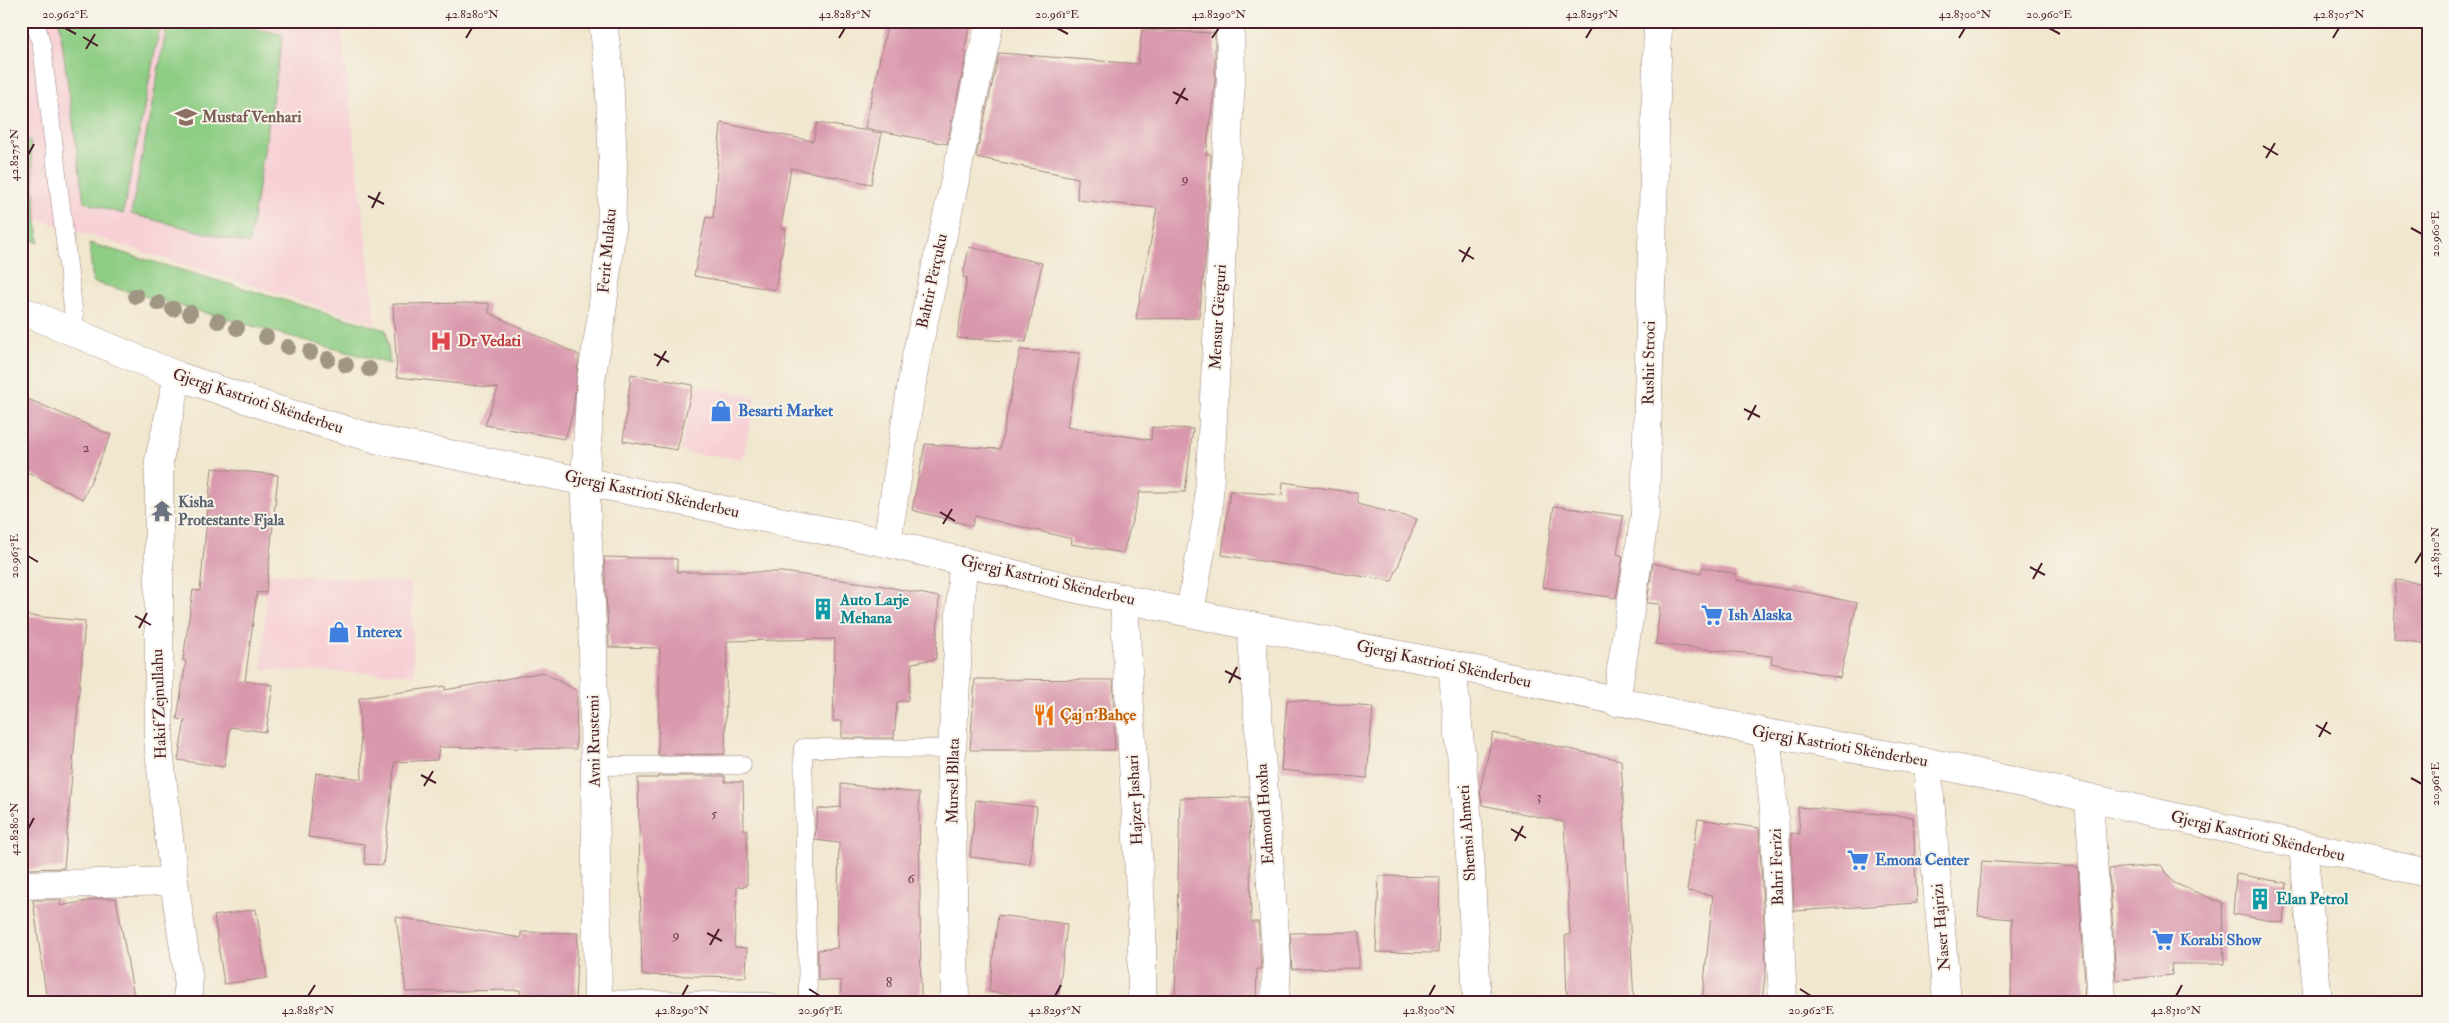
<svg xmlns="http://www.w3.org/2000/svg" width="2449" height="1023" viewBox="0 0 2449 1023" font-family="'IM FELL Double Pica',serif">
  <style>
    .built { fill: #f7cfd5 }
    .green { fill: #8ecd84; stroke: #6c7658 }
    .building { fill: #d999ad }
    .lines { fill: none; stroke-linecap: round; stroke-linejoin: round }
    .service-casing { stroke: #9e837d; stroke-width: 19 }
    .minor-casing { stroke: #9e837d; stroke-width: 29 }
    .tertiary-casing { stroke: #9e837d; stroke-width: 29 }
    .service { stroke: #fff; stroke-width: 18 }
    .minor { stroke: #fff; stroke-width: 28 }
    .tertiary { stroke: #fff; stroke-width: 28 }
    .tree { fill: #a09684 }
    .ticks { fill: none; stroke: #4a1f2b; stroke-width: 2 }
    .labels { text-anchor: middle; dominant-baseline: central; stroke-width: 4; stroke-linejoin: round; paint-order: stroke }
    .number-label { font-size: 14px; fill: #6e3e4c }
    .education-label { font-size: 16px; font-weight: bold; fill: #785e54; stroke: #f7f3e8; text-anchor: start }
    .street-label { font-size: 16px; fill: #4a1f2b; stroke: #f7f3e8 }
    .health-label { font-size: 16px; font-weight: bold; fill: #be3a42; stroke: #f7f3e8; text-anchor: start }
    .shop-label { font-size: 16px; font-weight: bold; fill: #366cbe; stroke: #f7f3e8; text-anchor: start }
    .worship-label { font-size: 16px; font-weight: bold; fill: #5b616d; stroke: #f7f3e8; text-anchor: start }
    .culture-label { font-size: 16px; font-weight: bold; fill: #0d838f; stroke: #f7f3e8; text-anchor: start }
    .food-label { font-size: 16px; font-weight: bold; fill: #c56008; stroke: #f7f3e8; text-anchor: start }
    .neatline { fill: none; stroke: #4a1f2b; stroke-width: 2 }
    .ticks-label { font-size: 12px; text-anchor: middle; fill: #4a1f2b }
  </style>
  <rect width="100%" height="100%" fill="#f7f3e8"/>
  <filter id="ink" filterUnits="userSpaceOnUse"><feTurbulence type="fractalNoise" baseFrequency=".02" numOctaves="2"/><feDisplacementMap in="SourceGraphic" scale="10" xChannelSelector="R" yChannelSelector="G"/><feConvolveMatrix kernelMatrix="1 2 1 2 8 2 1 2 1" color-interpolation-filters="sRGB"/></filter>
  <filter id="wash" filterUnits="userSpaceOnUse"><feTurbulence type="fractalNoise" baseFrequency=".0096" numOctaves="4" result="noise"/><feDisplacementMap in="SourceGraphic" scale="20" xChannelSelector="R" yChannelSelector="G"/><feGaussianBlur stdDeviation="1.12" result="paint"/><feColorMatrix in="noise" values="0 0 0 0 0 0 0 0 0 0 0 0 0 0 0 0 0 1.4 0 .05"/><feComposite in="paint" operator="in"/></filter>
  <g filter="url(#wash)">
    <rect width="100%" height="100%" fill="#f1e7cf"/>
    <path class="built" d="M21,21H340L376,324L21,214Z
      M696,386L756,397L743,458L701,455L680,451Z
      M267,573L411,583L414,674L262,670Z"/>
    <path class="green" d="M59,21H161L123,214L84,202Z
      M168,21H225L283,35L249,244L131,214Z
      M21,135L30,141L39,243L21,236Z
      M89,243L386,330L390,364L93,282Z"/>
    <g id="blocks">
      <path class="building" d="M888,21H971L964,51H967L947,144L865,128Z
        M1142,30L1215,33V82L1206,154H1211L1206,252L1199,318L1136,319L1157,208L1077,200L1078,178L976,157L999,53L1138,64Z
        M721,123L813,141L817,123L882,133L871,184L791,168L781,228L786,229L775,290L694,276L706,217L713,218Z
        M969,247L1042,263L1026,342L957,338L967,278L963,277Z
        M489,303V313L579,355L573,411L565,439L485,425L498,388L397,377L393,304Z
        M1020,350L1080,353L1067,427L1151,440L1152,427L1193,429L1185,492H1140L1123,553L1071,544L1072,539L975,516L972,526L912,510L925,444L1000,449Z
        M631,374L693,385L677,450L623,441Z
        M21,396L111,435L83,499L21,469Z
        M212,468L278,475L266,593L257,592L245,681L273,685L266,732L230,727L224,767L178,760L185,720L177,719L186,661L183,660L193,590L200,591Z
        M1283,482L1357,493V504L1417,519L1392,581L1222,555L1230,491L1282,495Z
        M1554,506L1623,516L1617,554L1623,556L1616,598L1542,587Z
        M604,557L677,559V572H782L878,585L939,597L936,659L912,663L908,700L897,702L894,738H842V721H833L835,639L727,641L725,754L658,755L660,648L609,647Z
        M1653,563L1701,574L1702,567L1736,574V580L1787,590L1788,588L1857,603L1840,678L1771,663L1772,656L1656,644L1660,604L1647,603Z
        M2396,580L2428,584V644L2394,639Z
        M21,615L85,621L64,868L29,869L28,864L21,863Z
        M543,672L577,691L576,749L439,747L437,760L395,762L383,865L365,864L364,844L308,837L316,773L362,779L359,698L445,686V690Z
        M975,679L1113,680L1115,750H970Z
        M1287,700L1373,707L1367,778L1281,770Z
        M1493,733L1621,760L1634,1002H1567L1565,935H1570L1564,822L1482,805L1480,790Z
        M658,776H725V782H743L744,830H747V886L737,887L734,947L747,948L746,977L642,975L638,778H658Z
        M841,784L919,793L921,1002H840L841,981L818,980V950L837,948L839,843L815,840L816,823L818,809L841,807Z
        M1249,797L1251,922H1258L1261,961V969H1257L1256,1002H1175L1180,798Z
        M976,800L1037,807L1030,864L970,857Z
        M1798,807L1913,817L1917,903L1794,911L1791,833L1800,834Z
        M1698,819L1759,828L1766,966L1762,1002H1702L1713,895L1687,891Z
        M1982,861L2078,867L2085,983L2084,1002H2011L2012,919L1978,916Z
        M2161,865L2174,883L2222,903L2224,964H2171L2172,975L2116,980L2109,869Z
        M2236,874L2287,883L2283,923L2233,914Z
        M1379,876L1440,877L1438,953L1376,952Z
        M104,898H116L135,1002H47L33,900H61L60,906Z
        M256,909L267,978L224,984L214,916Z
        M998,915L1067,924L1058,1000L989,992Z
        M396,917L521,938V932L578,933L575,1002H520V990L406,992Z
        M1359,932V968L1292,969L1290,933Z"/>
    </g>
  </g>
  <g filter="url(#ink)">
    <use href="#blocks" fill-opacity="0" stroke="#9e837d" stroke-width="1"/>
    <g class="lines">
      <g class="service-casing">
        <path id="service" d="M35,21L42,47L76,333
          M595,766L742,765
          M598,999L769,1002
          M808,999L803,748L952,749"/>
      </g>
      <g class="minor-casing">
        <path id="minor" d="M178,376L159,460V750L174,881L188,975V1002
          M887,543L916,357L990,21
          M1124,598L1142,928V1002
          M1190,612L1208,512L1231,77L1230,21
          M1251,626L1277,961L1275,1002
          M1452,665L1469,832L1477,1002
          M1616,702L1645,514L1658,21
          M1766,733L1774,810L1783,1002
          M1927,762L1947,1002
          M2089,798L2102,1002
          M2303,846L2318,1002
          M21,885L174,881
          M598,1002L593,647L585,480L591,379L601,321L611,233L613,166L609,71L603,21
          M955,1002L951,768L963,561"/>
      </g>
      <g class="tertiary-casing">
        <path id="tertiary" d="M21,310L178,376L281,411L380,440L887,543L1059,585L1251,626L1452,665L1766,733L1927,762L2428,873"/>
      </g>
      <use href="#service" class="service"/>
      <use href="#minor" class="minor"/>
      <use href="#tertiary" class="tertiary"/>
    </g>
    <g class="tree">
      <circle cx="136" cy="296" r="8"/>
      <circle cx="158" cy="303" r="8"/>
      <circle cx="173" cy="309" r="8"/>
      <circle cx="190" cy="313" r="8"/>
      <circle cx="218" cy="321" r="8"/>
      <circle cx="237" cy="328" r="8"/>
      <circle cx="266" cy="337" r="8"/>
      <circle cx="288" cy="347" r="8"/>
      <circle cx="310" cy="352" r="8"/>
      <circle cx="328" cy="359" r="8"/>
      <circle cx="346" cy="365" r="8"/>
      <circle cx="369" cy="369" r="8"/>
    </g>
  </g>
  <path class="ticks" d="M65,28L76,34M1057,28L1068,34M2049,28L2060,34M83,37L98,46M466,38L472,28M839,38L845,28M1212,38L1219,28M1586,38L1592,28M1959,38L1965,28M2333,38L2339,28M86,49L95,34M1173,92L1188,100M1176,104L1185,88M2263,146L2278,155M28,155L34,144M2266,158L2275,143M368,196L384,204M372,208L380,192M2411,228L2422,234M1459,250L1474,259M1462,262L1470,247M654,354L669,362M657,366L666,351M1744,409L1760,417M1748,420L1756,405M940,512L955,521M943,524L952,509M28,556L38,562M2415,563L2422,552M2030,567L2045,575M2033,579L2042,563M135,616L151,625M139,628L147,613M1225,671L1241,679M1229,683L1237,667M2316,725L2331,734M2319,737L2327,722M421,775L436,783M2411,778L2422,784M424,786L433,771M28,829L34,818M1511,829L1526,838M1515,841L1523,826M707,933L722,941M710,945L719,929M809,989L820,996M1800,989L1811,996M308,996L315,985M682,996L688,985M1055,996L1061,985M1429,996L1435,985M2176,996L2182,985"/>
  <defs>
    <g id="school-bare" transform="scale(1.725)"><path d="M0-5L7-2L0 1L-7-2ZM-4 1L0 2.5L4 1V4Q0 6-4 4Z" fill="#8d6e63" stroke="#f7f3e8" stroke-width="2.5" paint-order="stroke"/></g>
    <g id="hospital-bare" transform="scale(1.725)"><path d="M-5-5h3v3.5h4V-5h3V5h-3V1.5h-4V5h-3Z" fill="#e0444e" stroke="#f7f3e8" stroke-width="2.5" paint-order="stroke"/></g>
    <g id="shop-bare" transform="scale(1.725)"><path d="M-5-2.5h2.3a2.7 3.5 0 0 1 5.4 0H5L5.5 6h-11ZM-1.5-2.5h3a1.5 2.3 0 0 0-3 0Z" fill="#3f7fe0" stroke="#f7f3e8" stroke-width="2.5" paint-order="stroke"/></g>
    <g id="temple-bare" transform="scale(1.725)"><path d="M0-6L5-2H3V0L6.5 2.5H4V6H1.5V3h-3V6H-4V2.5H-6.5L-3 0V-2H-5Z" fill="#6b7280" stroke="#f7f3e8" stroke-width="2.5" paint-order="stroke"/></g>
    <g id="building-bare" transform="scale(1.725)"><path d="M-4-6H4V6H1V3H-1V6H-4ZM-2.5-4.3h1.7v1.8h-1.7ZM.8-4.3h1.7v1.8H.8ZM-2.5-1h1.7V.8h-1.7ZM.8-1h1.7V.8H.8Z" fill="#0f9aa8" stroke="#f7f3e8" stroke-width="2.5" paint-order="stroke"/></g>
    <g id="supermarket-bare" transform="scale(1.725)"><path d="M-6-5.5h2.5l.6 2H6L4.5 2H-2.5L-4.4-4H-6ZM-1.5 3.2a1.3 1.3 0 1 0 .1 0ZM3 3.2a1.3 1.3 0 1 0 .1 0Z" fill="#3f7fe0" stroke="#f7f3e8" stroke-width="2.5" paint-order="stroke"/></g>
    <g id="restaurant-bare" transform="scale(1.725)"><path d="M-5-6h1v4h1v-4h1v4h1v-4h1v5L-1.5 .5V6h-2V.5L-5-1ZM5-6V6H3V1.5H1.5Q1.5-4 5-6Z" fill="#e8710a" stroke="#f7f3e8" stroke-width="2.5" paint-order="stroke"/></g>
  </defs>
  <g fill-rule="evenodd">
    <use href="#school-bare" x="186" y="117"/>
    <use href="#hospital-bare" x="441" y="341"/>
    <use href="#shop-bare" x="721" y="411"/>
    <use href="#temple-bare" x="162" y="511"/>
    <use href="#building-bare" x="823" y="609"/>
    <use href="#supermarket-bare" x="1712" y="615"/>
    <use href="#shop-bare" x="339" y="632"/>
    <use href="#restaurant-bare" x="1044" y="715"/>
    <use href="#supermarket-bare" x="1858" y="860"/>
    <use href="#building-bare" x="2260" y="899"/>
    <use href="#supermarket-bare" x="2163" y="940"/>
  </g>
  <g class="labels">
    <g class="number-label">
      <text x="1185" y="178">9</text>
      <text x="86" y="447">2</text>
      <text x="1539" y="796">3</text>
      <text x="714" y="813">5</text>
      <text x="911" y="878">6</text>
      <text x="676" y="934">9</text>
      <text x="889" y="982">8</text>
    </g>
    <g class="education-label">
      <text x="202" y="117">Mustaf Venhari</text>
    </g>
    <g class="street-label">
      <text transform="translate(607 251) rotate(-85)">Ferit Mulaku</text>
      <text transform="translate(932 281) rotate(-78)">Bahtir Përçuku</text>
      <text transform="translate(1218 317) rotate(-87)">Mensur Gërguri</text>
      <text transform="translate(1649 363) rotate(-89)">Rushit Stroci</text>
      <text transform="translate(258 401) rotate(18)">Gjergj Kastrioti Skënderbeu</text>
      <text transform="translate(652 494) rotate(12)">Gjergj Kastrioti Skënderbeu</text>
      <text transform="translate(1048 580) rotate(13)">Gjergj Kastrioti Skënderbeu</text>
      <text transform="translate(1444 664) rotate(12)">Gjergj Kastrioti Skënderbeu</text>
      <text transform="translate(159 704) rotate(-92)">Hakif Zejnullahu</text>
      <text transform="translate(594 741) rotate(-91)">Avni Rrustemi</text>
      <text transform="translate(1840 746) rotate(10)">Gjergj Kastrioti Skënderbeu</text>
      <text transform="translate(953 781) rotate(-89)">Mursel Bllata</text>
      <text transform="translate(1135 800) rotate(-93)">Hajzer Jashari</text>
      <text transform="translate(1265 814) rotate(-94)">Edmond Hoxha</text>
      <text transform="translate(1467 833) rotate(-94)">Shemsi Ahmeti</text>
      <text transform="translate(2258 836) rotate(13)">Gjergj Kastrioti Skënderbeu</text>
      <text transform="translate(1777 867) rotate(-92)">Bahri Ferizi</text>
      <text transform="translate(1941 927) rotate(-95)">Naser Hajrizi</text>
    </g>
    <g class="health-label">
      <text x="458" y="341">Dr Vedati</text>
    </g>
    <g class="shop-label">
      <text x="738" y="411">Besarti Market</text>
      <text x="1728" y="615">Ish Alaska</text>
      <text x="356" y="632">Interex</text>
      <text x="1875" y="860">Emona Center</text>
      <text x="2180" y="940">Korabi Show</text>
    </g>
    <g class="worship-label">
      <text x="178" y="502">Kisha<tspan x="178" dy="18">Protestante Fjala</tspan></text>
    </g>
    <g class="culture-label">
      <text x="840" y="600">Auto Larje<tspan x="840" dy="18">Mehana</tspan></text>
      <text x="2276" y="899">Elan Petrol</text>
    </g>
    <g class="food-label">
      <text x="1060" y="715">Çaj n'Bahçe</text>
    </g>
  </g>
  <rect width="2449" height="1023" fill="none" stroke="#f7f3e8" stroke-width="55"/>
  <rect x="28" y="28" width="2394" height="968" class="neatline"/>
  <g class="ticks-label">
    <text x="65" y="18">20.962°E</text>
    <text x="472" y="18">42.8280°N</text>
    <text x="845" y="18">42.8285°N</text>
    <text x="1057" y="18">20.961°E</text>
    <text x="1219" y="18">42.8290°N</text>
    <text x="1592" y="18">42.8295°N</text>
    <text x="1965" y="18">42.8300°N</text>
    <text x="2049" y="18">20.960°E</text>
    <text x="2339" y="18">42.8305°N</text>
    <text transform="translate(14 155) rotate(-90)" y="4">42.8275°N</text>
    <text transform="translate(2435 234) rotate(-90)" y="4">20.960°E</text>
    <text transform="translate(2435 552) rotate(-90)" y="4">42.8310°N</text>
    <text transform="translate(14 556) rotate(-90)" y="4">20.963°E</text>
    <text transform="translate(2435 784) rotate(-90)" y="4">20.961°E</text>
    <text transform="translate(14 829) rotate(-90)" y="4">42.8280°N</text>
    <text x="308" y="1014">42.8285°N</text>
    <text x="682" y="1014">42.8290°N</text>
    <text x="820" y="1014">20.963°E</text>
    <text x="1055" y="1014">42.8295°N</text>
    <text x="1429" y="1014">42.8300°N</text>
    <text x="1811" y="1014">20.962°E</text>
    <text x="2176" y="1014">42.8310°N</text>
  </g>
</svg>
